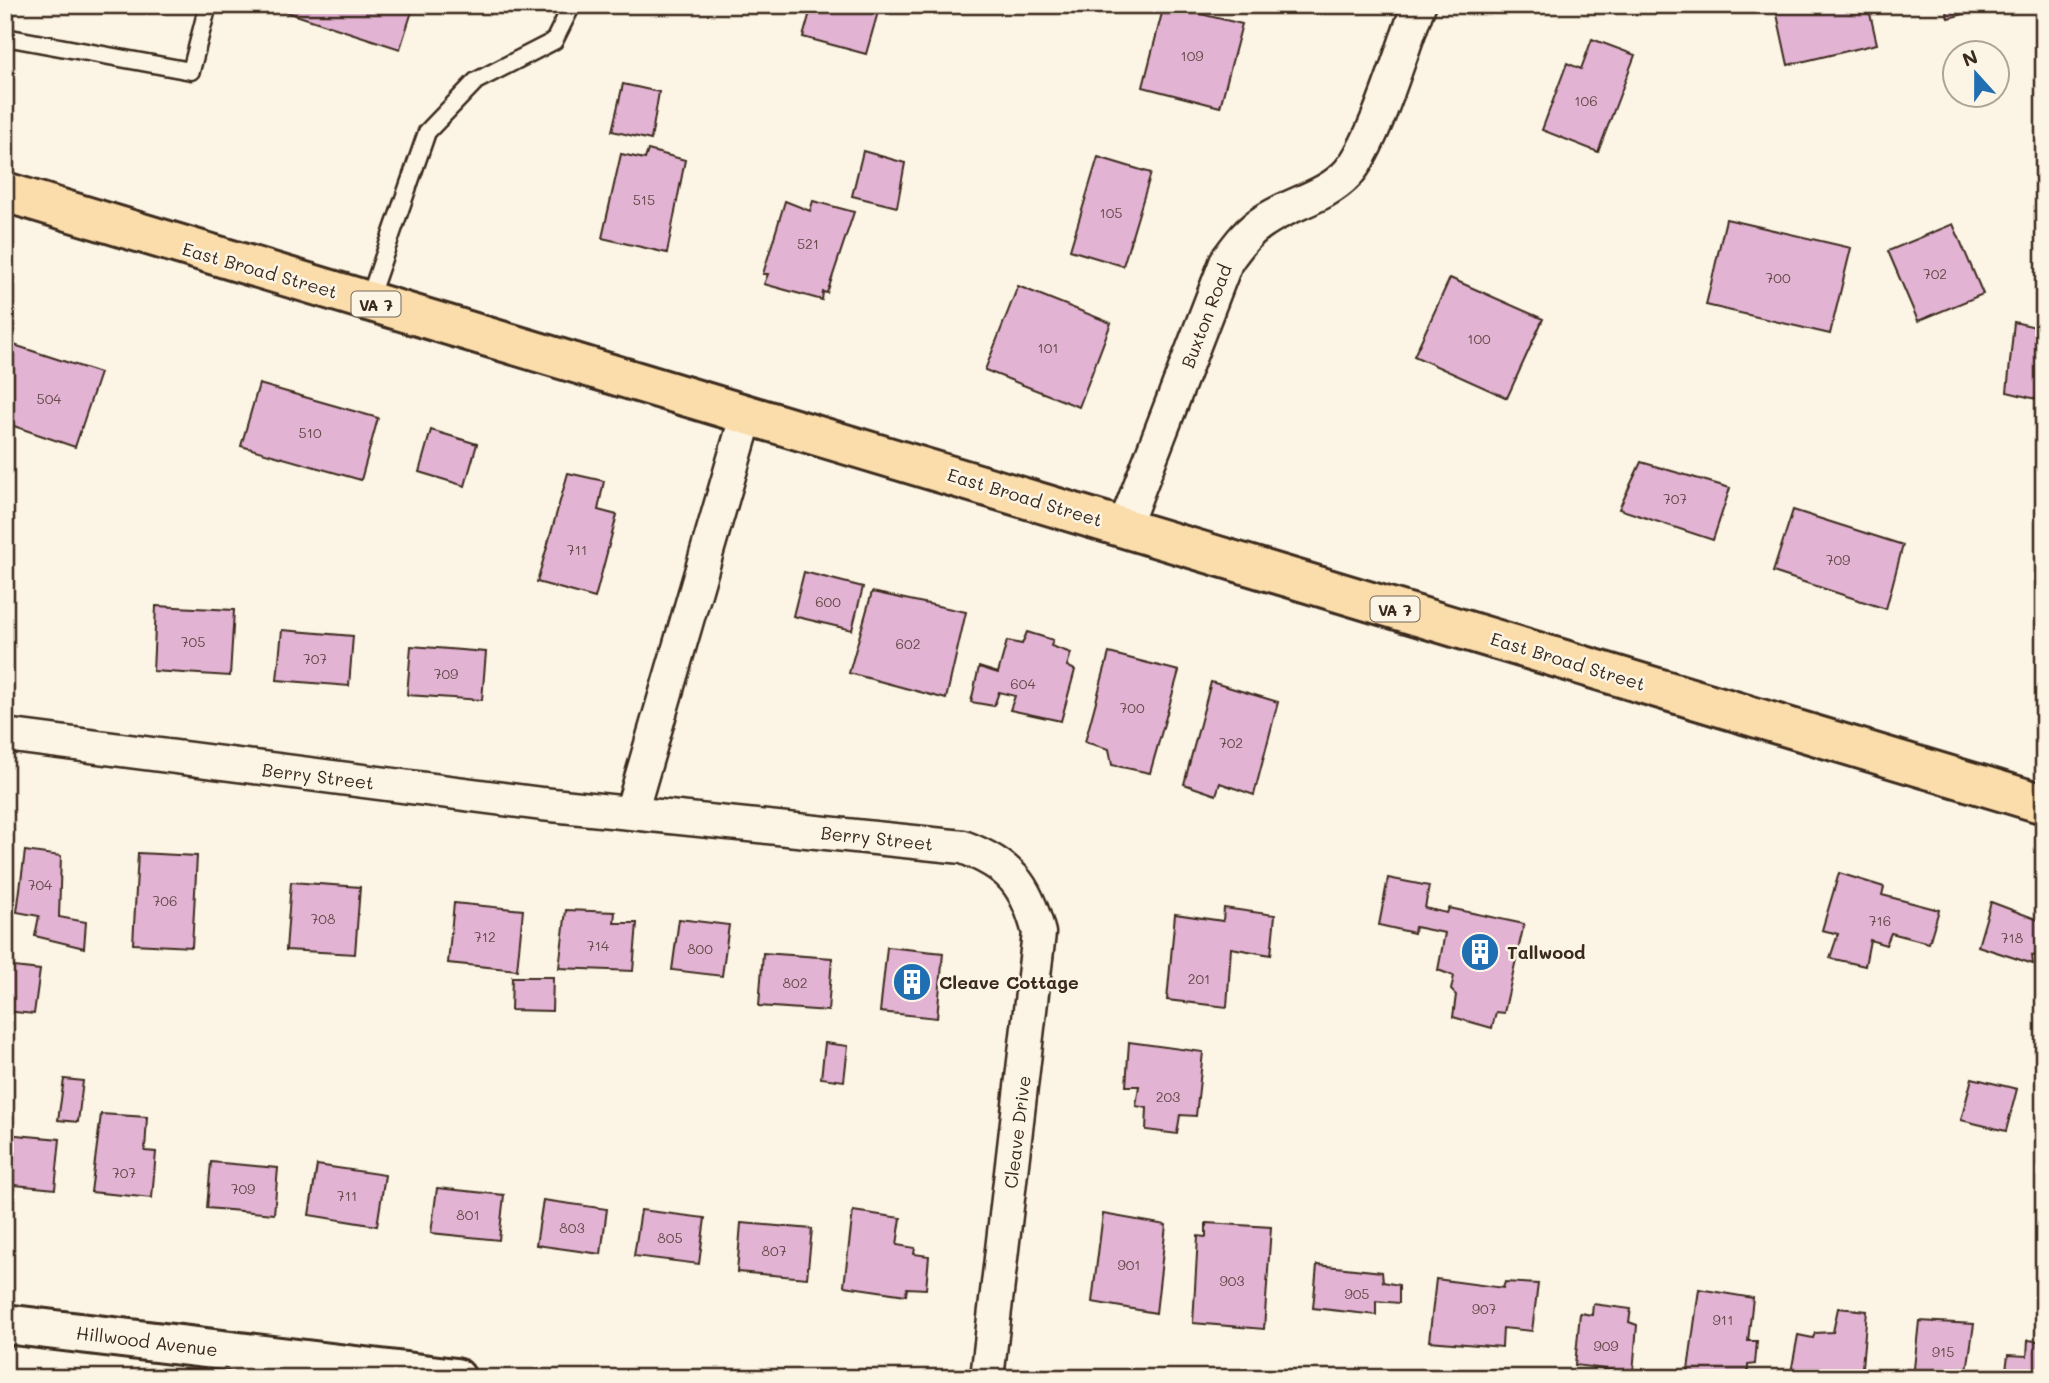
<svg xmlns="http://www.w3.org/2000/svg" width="2049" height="1383" viewBox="0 0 2049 1383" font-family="Mali,sans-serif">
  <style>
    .building { fill: #e3b3d3; stroke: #3b2a1e; stroke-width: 2 }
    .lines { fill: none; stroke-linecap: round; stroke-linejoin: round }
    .service-casing { stroke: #3b2a1e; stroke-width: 21 }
    .minor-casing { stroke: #3b2a1e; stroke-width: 37 }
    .secondary-casing { stroke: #3b2a1e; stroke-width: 44 }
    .primary-casing { stroke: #3b2a1e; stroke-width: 44 }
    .service { stroke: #fcf5e5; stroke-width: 16 }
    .minor { stroke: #fcf5e5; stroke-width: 32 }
    .secondary { stroke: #fcf5e5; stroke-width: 38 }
    .primary { stroke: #fbddab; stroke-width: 38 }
    .labels { text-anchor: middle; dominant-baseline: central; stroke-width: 5; stroke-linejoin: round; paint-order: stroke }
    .number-label { font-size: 14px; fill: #654c4b }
    .shield { fill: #fcf5e5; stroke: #75675a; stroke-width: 2 }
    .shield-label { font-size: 16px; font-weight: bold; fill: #3b2a1e }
    .street-label { font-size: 18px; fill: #3b2a1e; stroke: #fcf5e5 }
    .poi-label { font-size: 18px; font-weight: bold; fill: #3b2a1e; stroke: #fcf5e5; text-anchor: start }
  </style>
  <rect width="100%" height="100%" fill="#fcf5e5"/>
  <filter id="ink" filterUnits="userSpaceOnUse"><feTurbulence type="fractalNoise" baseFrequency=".0143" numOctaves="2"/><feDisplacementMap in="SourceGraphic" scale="14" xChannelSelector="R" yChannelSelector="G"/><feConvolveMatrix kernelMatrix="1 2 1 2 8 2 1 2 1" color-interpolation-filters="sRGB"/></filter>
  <g filter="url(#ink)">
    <path class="building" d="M265,5H414L400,49Z
      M728,5H760L761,8Z
      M812,5H880L866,54L803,37Z
      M1164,5L1242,24L1220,107L1143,87Z
      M1775,5H1868L1877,44L1788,65Z
      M1945,5H2001L1948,18Z
      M1592,39L1635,55L1598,152L1542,130L1567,63L1581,69Z
      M623,84L659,92L651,140L612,131Z
      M648,150L685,160L667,253L602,238L621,154L645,159Z
      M863,151L905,163L897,207L852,196Z
      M1098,157L1151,173L1123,266L1070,250Z
      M785,201L810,211L813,201L854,212L827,293L823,292L822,300L764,284L768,274H763Z
      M1726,219L1851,248L1830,334L1706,305Z
      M1953,224L1983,294L1918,321L1888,251Z
      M1450,278L1543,319L1507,398L1414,356Z
      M1018,286L1111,323L1079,407L985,370Z
      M2014,322L2044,329V401L2007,392Z
      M11,344L100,373L75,447L5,423V361Z
      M259,384L378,418L361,480L241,446Z
      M431,430L477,444L465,486L419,472Z
      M1641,462L1730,488L1713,540L1619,509Z
      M568,473L604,481L598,510L617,515L595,598L537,582Z
      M1793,510L1903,545L1886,609L1773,572Z
      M804,572L863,587L852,630L793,616Z
      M872,592L966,612L946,699L849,673Z
      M156,606L234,610L230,676L153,671Z
      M282,630L353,636L349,686L277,680Z
      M1027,632L1053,640L1051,646L1071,653L1067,666L1075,670L1061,721L1010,710L1015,696L999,692L994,706L971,702L979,667L998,673L1007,641L1022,644Z
      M411,646L486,652L482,700L407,695Z
      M1109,653L1179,671L1150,773L1112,765L1109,749L1085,742Z
      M1211,682L1278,702L1254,795L1220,783L1216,795L1184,784Z
      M25,851L61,856L59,917L86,922L84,948L35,936L39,916L17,912Z
      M138,853L197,856L192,947L133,944Z
      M1839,873L1884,887L1882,895L1939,910L1929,943L1891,933L1886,945L1870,940L1865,966L1830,958L1838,934L1822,930Z
      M1388,878L1429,886L1425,908L1447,913L1449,908L1524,924L1504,1013L1496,1012L1492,1028L1453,1017L1456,995L1451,990L1454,976L1438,970L1445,933L1415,927L1414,933L1379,925Z
      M291,882L360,887L355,954L286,950Z
      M1991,902L2041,921L2044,959L2032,955L2033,964L1978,946Z
      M454,903L523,910L517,970L448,963Z
      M1224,908L1275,915L1271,955L1231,948L1227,1007L1167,1000L1175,914L1223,921Z
      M566,910L615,912L614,923H637L633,971L559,968Z
      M679,919L729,925L722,976L672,970Z
      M887,947L943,953L937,1018L880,1012Z
      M763,953L832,958L828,1011L759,1006Z
      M5,966L40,970L34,1014L5,1011Z
      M512,977H553L552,1011L511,1010Z
      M1129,1042L1203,1052L1196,1116L1180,1115L1177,1134L1146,1130L1147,1108L1136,1106L1139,1086H1126Z
      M825,1043L848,1046L844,1081L821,1078Z
      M1972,1078L2017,1089L2006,1131L1961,1120Z
      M64,1079L83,1081L78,1122L58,1120Z
      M101,1114L147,1117L145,1151L156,1152L152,1198L91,1192Z
      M5,1134L60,1139L55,1189L5,1184Z
      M211,1162L278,1168L274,1214L207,1208Z
      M317,1165L385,1175L377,1226L309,1215Z
      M437,1188L504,1195L499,1240L431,1233Z
      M543,1200L607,1209L601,1254L536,1245Z
      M641,1210L705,1218L699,1264L634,1256Z
      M853,1211L901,1218L897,1245L915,1248L914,1254L929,1256L926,1289L907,1288L906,1295L844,1286Z
      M1103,1214L1166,1225L1156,1313L1092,1302Z
      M741,1223L812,1229L807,1278L737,1272Z
      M1206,1223L1271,1227L1264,1329L1193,1323L1198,1236L1206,1237Z
      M1317,1265L1382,1272L1383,1282L1399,1285V1303L1376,1301V1315L1313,1308Z
      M1436,1279L1503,1288L1505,1282L1538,1284L1532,1331L1503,1328L1502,1347L1429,1341Z
      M1699,1289L1753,1298L1748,1341H1757L1755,1364L1748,1365V1378L1687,1377Z
      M1593,1304L1631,1309L1629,1322L1637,1325L1633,1373L1575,1365L1580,1313L1592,1315Z
      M1838,1308L1867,1311L1861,1378H1790L1798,1335L1813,1338L1815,1333L1833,1332Z
      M1919,1321L1974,1324L1966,1378H1913Z
      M2028,1340L2044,1342V1378H2005L2008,1355L2027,1356Z"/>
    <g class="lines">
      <g class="service-casing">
        <path id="service" d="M5,37L191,71L208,5
          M368,302L427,132L476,81L554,41L572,5"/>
      </g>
      <g class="minor-casing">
        <path id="minor" d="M1124,527L1227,260C1238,245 1248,231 1264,221C1290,203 1325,198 1348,173C1375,143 1402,47 1419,5
          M5,735L542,804L963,847C1010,865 1026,884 1039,933L987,1378
          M631,813L747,414"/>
      </g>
      <g class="secondary-casing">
        <path id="secondary" d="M5,1324L456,1378"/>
      </g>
      <g class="primary-casing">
        <path id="primary" d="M5,192L2044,804"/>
      </g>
      <use href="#service" class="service"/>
      <use href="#minor" class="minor"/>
      <use href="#secondary" class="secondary"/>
      <use href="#primary" class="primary"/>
    </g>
  </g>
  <defs>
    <g id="building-disc" transform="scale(2.0125)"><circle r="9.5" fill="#1f6fb2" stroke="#fcf5e5"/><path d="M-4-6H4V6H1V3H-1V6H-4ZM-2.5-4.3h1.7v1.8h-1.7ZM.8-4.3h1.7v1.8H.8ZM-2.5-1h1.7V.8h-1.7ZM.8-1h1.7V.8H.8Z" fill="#fff"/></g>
  </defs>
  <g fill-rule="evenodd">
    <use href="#building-disc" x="1480" y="952"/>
    <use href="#building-disc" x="912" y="982"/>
  </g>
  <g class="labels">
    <g class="number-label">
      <text x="1192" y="55">109</text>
      <text x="1586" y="100">106</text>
      <text x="644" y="199">515</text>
      <text x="1111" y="212">105</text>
      <text x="808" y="243">521</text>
      <text x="1935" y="273">702</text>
      <text x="1778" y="277">700</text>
      <text x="1479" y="338">100</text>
      <text x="1048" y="347">101</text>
      <text x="49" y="398">504</text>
      <text x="310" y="432">510</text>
      <text x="1675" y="498">707</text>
      <text x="577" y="549">711</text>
      <text x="1838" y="559">709</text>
      <text x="828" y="601">600</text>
      <text x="193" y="641">705</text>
      <text x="908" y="643">602</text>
      <text x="315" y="658">707</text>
      <text x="446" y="673">709</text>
      <text x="1023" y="683">604</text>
      <text x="1132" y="707">700</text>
      <text x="1231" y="742">702</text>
      <text x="40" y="884">704</text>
      <text x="165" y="900">706</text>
      <text x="323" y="918">708</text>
      <text x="1880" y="920">716</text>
      <text x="485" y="936">712</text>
      <text x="2012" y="937">718</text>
      <text x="598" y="945">714</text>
      <text x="700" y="948">800</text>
      <text x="1199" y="978">201</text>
      <text x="795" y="982">802</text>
      <text x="1168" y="1096">203</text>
      <text x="124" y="1172">707</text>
      <text x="243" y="1188">709</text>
      <text x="347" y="1195">711</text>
      <text x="468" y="1214">801</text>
      <text x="572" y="1227">803</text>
      <text x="670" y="1237">805</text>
      <text x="774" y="1250">807</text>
      <text x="1129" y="1264">901</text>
      <text x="1232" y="1280">903</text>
      <text x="1357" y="1293">905</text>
      <text x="1484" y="1308">907</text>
      <text x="1723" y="1319">911</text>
      <text x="1606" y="1345">909</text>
      <text x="1943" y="1351">915</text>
    </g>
    <g class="shield">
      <rect x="351.5" y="291.5" width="49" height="25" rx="5"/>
      <rect x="1370.5" y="596.5" width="49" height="25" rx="5"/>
    </g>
    <g class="shield-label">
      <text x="376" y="304">VA 7</text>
      <text x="1395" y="609">VA 7</text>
    </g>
    <g class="street-label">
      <text transform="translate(260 270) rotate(16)">East Broad Street</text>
      <text transform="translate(1206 316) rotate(-69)">Buxton Road</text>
      <text transform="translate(1025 497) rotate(17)">East Broad Street</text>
      <text transform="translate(1568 661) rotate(17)">East Broad Street</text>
      <text transform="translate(318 776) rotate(7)">Berry Street</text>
      <text transform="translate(877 838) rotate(6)">Berry Street</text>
      <text transform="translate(1017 1132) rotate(-83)">Cleave Drive</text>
      <text transform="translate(147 1341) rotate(7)">Hillwood Avenue</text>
    </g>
    <g class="poi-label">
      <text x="1507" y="952">Tallwood</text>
      <text x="939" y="982">Cleave Cottage</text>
    </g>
  </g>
  <rect width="2049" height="1383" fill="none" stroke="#fcf5e5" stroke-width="28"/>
  <rect x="14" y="14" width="2021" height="1355" fill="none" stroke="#3b2a1e" stroke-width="2.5" filter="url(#ink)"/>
  <g transform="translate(1976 74) rotate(339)"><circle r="33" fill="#fcf5e5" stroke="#afa495" stroke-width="2"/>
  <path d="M0-5L12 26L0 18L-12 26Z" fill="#1f6fb2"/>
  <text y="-10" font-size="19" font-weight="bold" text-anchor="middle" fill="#3b2a1e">N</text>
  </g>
</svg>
